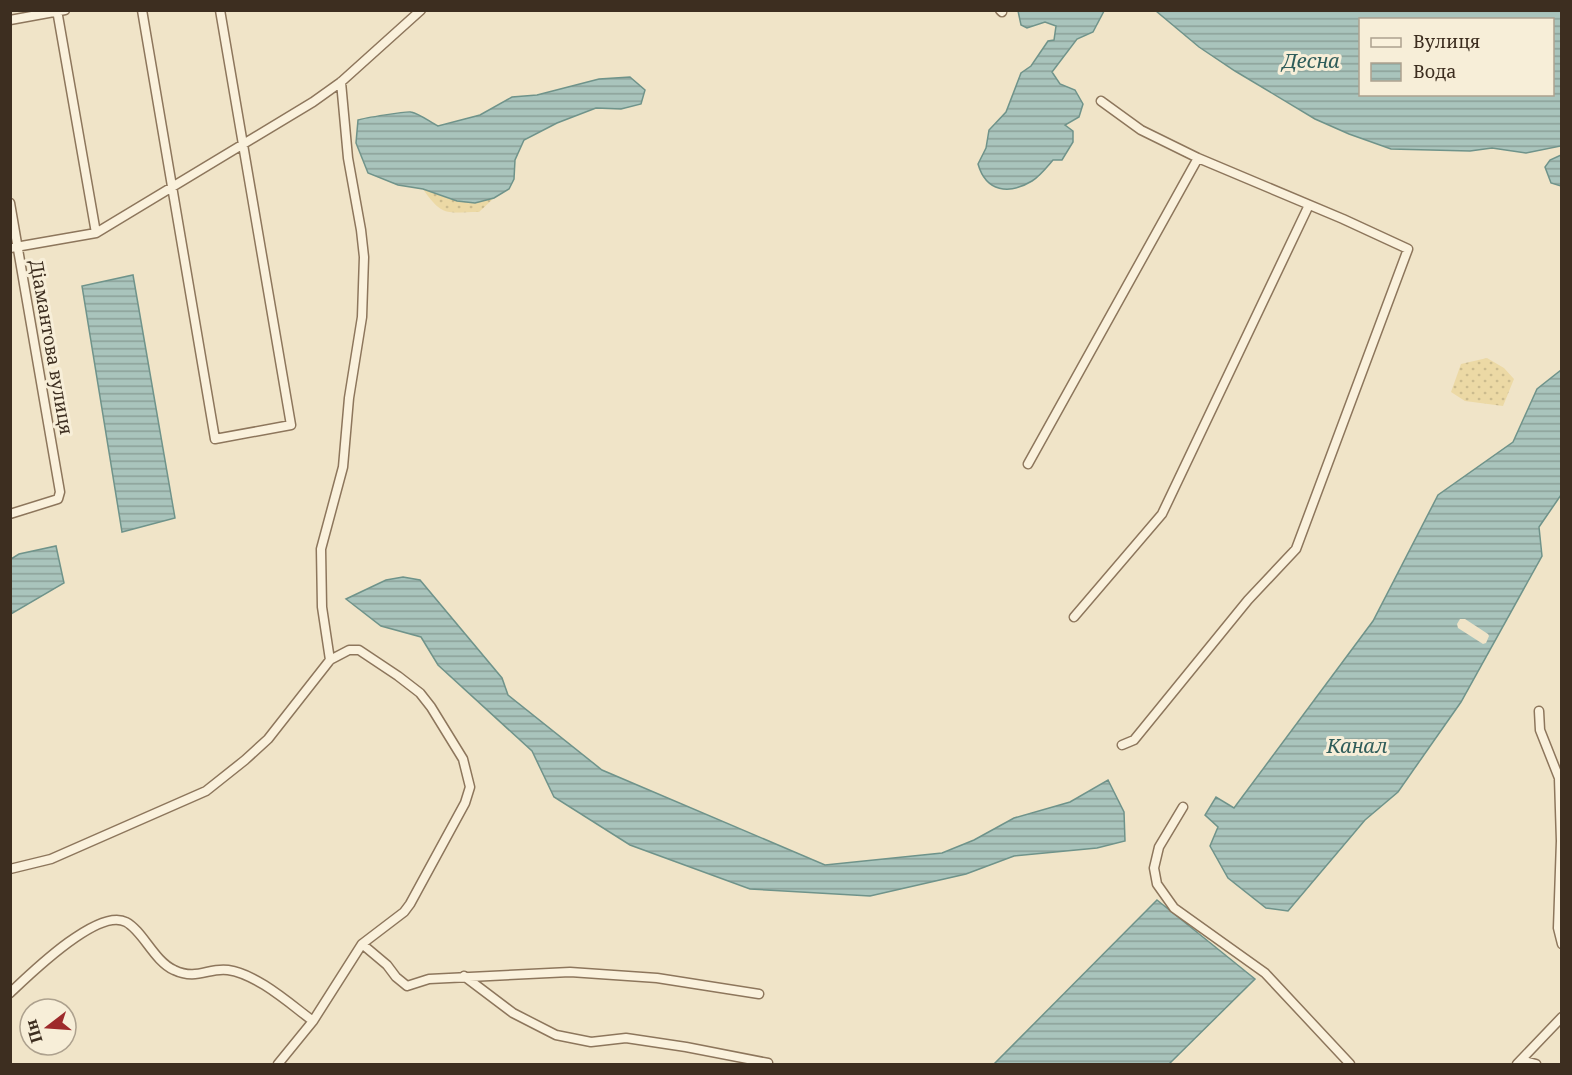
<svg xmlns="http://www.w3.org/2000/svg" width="1572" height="1075" viewBox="0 0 1572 1075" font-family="'Noto Serif',serif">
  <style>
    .sand { fill: url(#sand-dots) }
    .water { fill: url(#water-rules); stroke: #6f938a; stroke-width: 1.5; fill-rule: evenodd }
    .pier { fill: #f0e4c8 }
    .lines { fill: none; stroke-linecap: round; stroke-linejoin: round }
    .minor-casing { stroke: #8d765c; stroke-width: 11 }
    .minor { stroke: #faf1dc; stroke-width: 8 }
    .labels { text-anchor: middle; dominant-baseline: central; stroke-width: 6; stroke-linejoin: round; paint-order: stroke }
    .street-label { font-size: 18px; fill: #3d2e20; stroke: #f7eed8 }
    .water-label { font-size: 20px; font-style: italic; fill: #2f5d5a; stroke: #f7eed8 }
  </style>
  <defs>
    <pattern id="sand-dots" width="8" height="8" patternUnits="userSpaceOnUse" patternTransform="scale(1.5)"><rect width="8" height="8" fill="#ecd9a5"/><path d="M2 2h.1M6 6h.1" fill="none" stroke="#cbbb8e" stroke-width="1.8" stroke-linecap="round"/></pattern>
    <pattern id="water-rules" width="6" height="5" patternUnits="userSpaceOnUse" patternTransform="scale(1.5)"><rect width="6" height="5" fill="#a9c4bc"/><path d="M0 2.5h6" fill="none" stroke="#8ba098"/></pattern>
  </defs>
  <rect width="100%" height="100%" fill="#f0e4c8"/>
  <path class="sand" d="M423,189C453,200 462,206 494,198L479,212C447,212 443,218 423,189Z
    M1487,358L1504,368L1514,379L1503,406L1465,401L1451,392L1461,364Z"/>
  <path class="water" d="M1018,11H1104L1093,32L1077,39L1052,72L1060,84L1075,90L1083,104L1079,117L1065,125L1073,131V142L1062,160H1053C1047,167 1040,176 1032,181C1009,195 986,192 978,164L986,148L989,130L1006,112L1021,73L1031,66L1048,41L1054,40L1056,26L1045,22L1027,28L1021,25Z
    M1156,11H1561V146L1526,153L1492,148L1470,151L1391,149L1349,134L1315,119L1235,71L1199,47ZM1360,20H1552V94H1360Z
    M630,77L645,90L641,104L621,109L596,108L557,123L524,140L515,160L514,179L509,189L494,198L475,203L457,201L423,189L398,185L368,173L356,143L358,120C364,118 407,111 411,112C420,114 430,122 438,126L480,115L512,97L537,95L599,79Z
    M1561,155H1562L1561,186L1551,183L1545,167L1550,160Z
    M133,275L175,518L122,532L82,286Z
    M1561,370V495L1539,527L1542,556L1461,702L1398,792L1365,820L1288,911L1266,908L1228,878L1210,846L1218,827L1205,815L1216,797L1234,808L1373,621L1438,495L1513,442L1537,389Z
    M56,546L64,583L11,614V559L19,554Z
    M403,577L420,580L502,678L508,695L602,770L825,865L942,853L974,840L1014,818L1070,802L1108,780L1124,812L1125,841L1097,848L1014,856L966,874L870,896L750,889L630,845L554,797L532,751L438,665L421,637L381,626L346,599L386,580Z
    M1157,900L1255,979L1169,1064H994Z"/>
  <path class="pier" d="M1460,619H1465L1488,634L1489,636L1486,643L1483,644L1458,628L1457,624Z"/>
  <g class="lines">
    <g class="minor-casing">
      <path id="minor" d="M57,10L96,233
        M142,10L215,439L291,425L220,10
        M1000,10L1002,12
        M10,20L65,10
        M1101,101L1141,130L1198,158L1343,219L1408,249L1296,549L1248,600L1134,740L1122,745
        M10,203L60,492L58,499L10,514
        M10,248L96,233L313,102L341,82L421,10
        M1028,464L1198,158
        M1074,617L1162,514L1309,205
        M330,660L322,607L321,549L343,467L349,398L362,317L364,257L361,230L348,158L341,82
        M1539,711L1540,730L1559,778L1561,841L1558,928L1562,944
        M1183,807L1159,847L1154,868L1157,884L1174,908L1265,973L1350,1064
        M10,869L51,859L206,791L245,760L268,739L330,660L349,650H359L398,676L420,693L431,707L463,759L470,787L465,803L410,904L404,912L362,944L313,1021L278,1064
        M362,944L387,965L396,977L407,986L429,979L570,972L657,978L759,994
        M464,976L513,1013L556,1035L591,1042L626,1038L686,1047L768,1063
        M10,993C29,975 98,907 126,922C143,931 154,961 174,970C197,981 209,967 228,970C257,974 290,1004 313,1021
        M1521,1060L1536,1064
        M1517,1064L1562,1017"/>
    </g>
    <use href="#minor" class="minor"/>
  </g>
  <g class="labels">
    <g class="street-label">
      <text transform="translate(52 347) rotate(80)">Діамантова вулиця</text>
    </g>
    <g class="water-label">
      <text x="1311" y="60">Десна</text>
      <text x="1357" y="745">Канал</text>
    </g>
  </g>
  <rect width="1572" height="1075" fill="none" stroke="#3d2e20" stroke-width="24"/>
  <rect x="1359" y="18" width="195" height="78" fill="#f7eed8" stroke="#ada18e" stroke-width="1.5"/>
  <rect x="1371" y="38" width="30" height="9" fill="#faf1dc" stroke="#ada18e" stroke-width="1.5"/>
  <text x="1413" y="48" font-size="18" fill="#3d2e20">Вулиця</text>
  <rect x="1371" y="63" width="30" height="18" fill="url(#water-rules)" stroke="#ada18e" stroke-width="1.5"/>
  <text x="1413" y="78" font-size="18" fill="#3d2e20">Вода</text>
  <g transform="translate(48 1027) rotate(253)"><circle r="28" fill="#f7eed8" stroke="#ada18e" stroke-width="1.5"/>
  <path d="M0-4.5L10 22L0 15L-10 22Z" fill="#9e2a2b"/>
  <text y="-9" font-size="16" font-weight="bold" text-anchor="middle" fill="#3d2e20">Пн</text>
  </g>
</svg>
